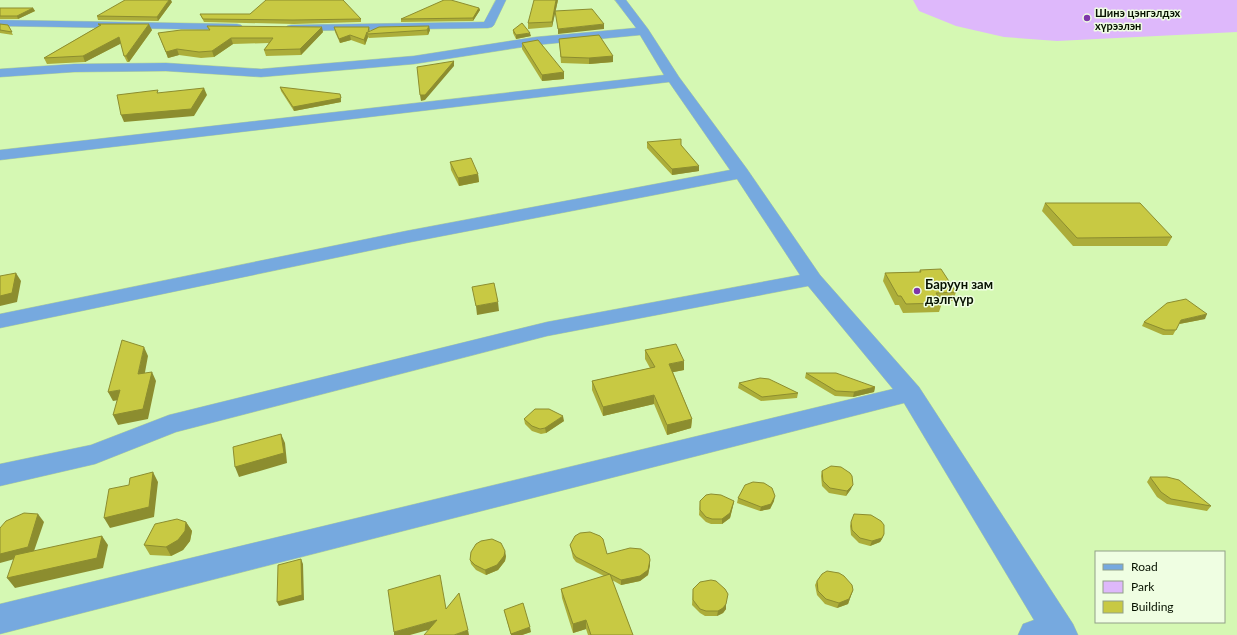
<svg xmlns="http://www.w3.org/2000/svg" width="1237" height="635" viewBox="0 0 1237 635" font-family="Lato,sans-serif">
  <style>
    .green { fill: #deb8fb }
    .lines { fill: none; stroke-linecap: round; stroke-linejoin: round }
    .minor-casing { stroke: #b4d396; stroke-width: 1 }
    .minor { fill: #76a9df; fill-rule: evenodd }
    .wall { fill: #acad3a }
    .shaded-wall { fill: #8c8d2f }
    .building { fill: #c8c943; stroke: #8c8d2f }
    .poi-dot { fill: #7e36a9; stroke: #effee2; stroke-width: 1.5 }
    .labels { text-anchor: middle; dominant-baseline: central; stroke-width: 3; stroke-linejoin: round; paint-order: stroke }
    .far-poi-label { font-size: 11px; font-weight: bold; fill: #071200; stroke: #effee2; text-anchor: start }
    .poi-label { font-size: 13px; font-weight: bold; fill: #071200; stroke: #effee2; text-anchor: start }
  </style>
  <rect width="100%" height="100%" fill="#d5f8b3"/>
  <path class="green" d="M913,0H1237V32L1057,41L1004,37L956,26L919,11Z"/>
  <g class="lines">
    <g class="minor-casing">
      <path id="minor" d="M496,0H506L494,25L492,27L488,28L291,31L287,30L285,28L287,26L291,25L484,22Z
        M615,0H626L648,29L679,77L747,169L820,275L919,387L1073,624L1078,635H1018L1023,624L1034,620L904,403L0,634V604L893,389L808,286L547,336L176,432L95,464L0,486V464L91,445L169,415L547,322L800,275L737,179L406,243L0,328V314L406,231L730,170L669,82L0,160V150L664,75L640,35L536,45L414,64L261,77L166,71L74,72L0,77V69L74,64L166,63L261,69L414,56L536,37L636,28Z
        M0,20L237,24L241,25L243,27L241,29L237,30L0,26Z"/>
    </g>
    <use href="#minor" class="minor"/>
  </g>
  <path class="wall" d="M558,0L552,27L528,29V23Z
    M172,2L158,21L98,20L97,16Z
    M0,8H33L35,11L18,19H0Z
    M479,8L480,10L473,21L401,22V19Z
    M200,14L361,19V22L294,24L204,22Z
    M0,24L8,25L13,35L0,33Z
    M98,24L152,30L129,62H127L124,56L121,43L85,62L47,64L44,58L99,26Z
    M207,26L323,32L301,55L266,56L264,50L269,43L233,44L214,57L201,58L179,55L168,58L158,33L209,30Z
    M334,27H369L370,31L430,30L428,35L369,38L368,37L365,45L351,40L340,43L335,32Z
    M513,30L531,36L516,39L513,33Z
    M559,39L613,56V62L589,64L561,63Z
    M522,43L564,79L542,81L522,49Z
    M280,87L341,98V102L294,111L281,91Z
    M647,142L681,145L699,171L672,175L647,148Z
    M450,162L478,174L479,182L459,186L451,170Z
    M1045,203L1172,237L1167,246H1073L1042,211Z
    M920,270L956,292L953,301H941L942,303L939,312L903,313L899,305H895L883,281L885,273L919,272Z
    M1205,319L1179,324L1173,335H1163L1142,326L1144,322Z
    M645,350L684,370L673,372L692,419L691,428L667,435L654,404L603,416L592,390V381L650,368L645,359Z
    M806,373L875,387L874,392L853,397L835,396L805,378Z
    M739,383L798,393L797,398L761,401L738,388Z
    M524,419L564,421L546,433L541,434L532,431L525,424Z
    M822,471L851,489L846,496L829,493L822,486L821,476Z
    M1150,477L1211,506L1207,511L1167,504L1157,497L1147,482Z
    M738,498L774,501L770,509L760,511L737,503Z
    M700,501H734L733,506L730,518L722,524H711L706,522L699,515Z
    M186,522L192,531L190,541L183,550L171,556L150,555L144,545Z
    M851,522L884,534L882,539L880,542L870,546L859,543L851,535L850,526Z
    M570,545L650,565L648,575L640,581L621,585L612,580L633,635H588L586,629L573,633L562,598L561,589L604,576L576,562L573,558L571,549Z
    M506,556L505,561L498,570L486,575L476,570L471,564L470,560Z
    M817,581L853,590L848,604L837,608L825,604L817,595L815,585Z
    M693,589L726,609L723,613L717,616H705L700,613L692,605Z
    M504,610L531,632L522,635H511Z"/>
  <path class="shaded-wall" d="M169,0H171L172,2L158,21L157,17Z
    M556,0H558L552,27V22Z
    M33,8L35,11L18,19L17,16Z
    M479,8L480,10L473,21V18Z
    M149,24L152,30L129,62L126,56Z
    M604,24V29L558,34V29Z
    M429,26L430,30L428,35L427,30Z
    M322,27L323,32L301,55L300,49Z
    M367,32L368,37L365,45L364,40Z
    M530,33L531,36L516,39V35Z
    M350,35L351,40L340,43L339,39Z
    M119,37L122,43L85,62L83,56Z
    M231,38L233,44L214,57L212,51Z
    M177,49L179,55L168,58L166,52Z
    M613,56V62L589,64V58Z
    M454,61V66L425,100L421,101L420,95Z
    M564,72V79L542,81V75Z
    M204,88L207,95L194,116L124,122L121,115Z
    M340,94L341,102L294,111L293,107Z
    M699,166V171L672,175V169Z
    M478,174L479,182L459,186L458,178Z
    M16,273L21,281L17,302L0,306V296Z
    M498,302L499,311L477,315L476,306Z
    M1207,314L1205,319L1179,324L1181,320Z
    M144,347L148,356L143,383L138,374Z
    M684,361V370L669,373V364Z
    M152,372L156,381L148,419L118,425L113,415Z
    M875,387L874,392L853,397L854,392Z
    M120,390L125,399L113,401L108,392Z
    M654,395V404L603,416V407Z
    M563,416L564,421L546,433L545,428Z
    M692,419L691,428L667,435V425Z
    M281,434L285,443L287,463L239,477L235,467Z
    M153,472L158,482L154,517L110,528L104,518Z
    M853,485L851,489L846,496L847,491Z
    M775,496L774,501L770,509L760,511L761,507Z
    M734,501L733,506L730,518L722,524V519Z
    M38,514L44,522L33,554L0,563V554Z
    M186,522L192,531L190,541L183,550L171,556L166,547Z
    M884,534L882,539L880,542L870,546L872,541Z
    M102,536L108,545L103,568L15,588L7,578Z
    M505,551L506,556L505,561L498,570L486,575L485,570Z
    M301,559L303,564L304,600L279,606L277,602Z
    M650,560V565L648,575L640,581L621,585V580Z
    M853,590L848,604L837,608L839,603Z
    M726,604V609L723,613L717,616L718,611Z
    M437,620L439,627L410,635H394V632Z
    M586,620V629L573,633V624Z
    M530,627L531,632L522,635H511V634Z
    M468,630L469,635H454Z"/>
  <path class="building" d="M125,0H169L157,17L97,16Z
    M266,0H343L361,19L293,20L203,19L200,14H250Z
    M444,0H451L479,8L473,18L401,19Z
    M534,0H556L552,22L528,23Z
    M0,8H33L17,16H0Z
    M592,9L604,24L558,29L555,11Z
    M522,23L530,33L516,35L513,30Z
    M0,24L8,25L12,32L0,30Z
    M98,24H149L126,56H124L119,37L83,56L44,58L101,25Z
    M207,26L322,27L300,49L264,50L273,38H231L212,51L199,52L177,49L166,52L158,33L181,30H210Z
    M429,26L427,30L368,34L367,32L364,40L350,35L339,39L334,27H369L368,32L379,27Z
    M599,35L613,56L589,58L561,57L559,39Z
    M538,40L564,72L542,75L522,43Z
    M454,61L425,95H420L417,67Z
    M280,87L340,94L341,98L293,107Z
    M204,88L191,109L121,115L117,95L158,90L157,93Z
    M681,139V145L699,166L672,169L647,142Z
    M471,158L478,174L458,178L450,162Z
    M1045,203H1140L1172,237L1077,238Z
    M941,269L956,292L936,293L942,303L906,304L901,296H898L885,273L921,272L920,270Z
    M16,273L12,293L0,296V276Z
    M494,283L498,302L476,306L472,287Z
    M1186,299L1207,314L1181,320L1176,330H1165L1144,322L1167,303Z
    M122,340L144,347L138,374L152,372L143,409L113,415L120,390L108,392Z
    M676,344L684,361L669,364L692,419L667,425L654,395L603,407L592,381L655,367L645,350Z
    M806,373H836L875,387L854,392L836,391Z
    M760,378L769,379L798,393L762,397L739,383Z
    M535,409H549L563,416L545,428L540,429L532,426L524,419Z
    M281,434L284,453L235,467L233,447Z
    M831,466L841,467L850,473L852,476L853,485L847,491L830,488L823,481L822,471Z
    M153,472L149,507L104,518L109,489L129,485L130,478Z
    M1150,477H1167L1179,480L1211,506L1171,499L1161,492Z
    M753,482L764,483L772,488L775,496L771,504L761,507L738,498L745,485Z
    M711,494L721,495L734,501L730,513L722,519H712L706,517L700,510V501L706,495Z
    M24,513L38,514L28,547L0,554V528L6,521Z
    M854,514L871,515L881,521L884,525V534L882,538L872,541L860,538L852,530L851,522Z
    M177,519L186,522L185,531L178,540L166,547L144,545L155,524Z
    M590,532L600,536L603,539L607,554L630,548L641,549L649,555L650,560L648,570L640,576L621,580L576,557L573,553L570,545L575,536L580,533Z
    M102,536L97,558L7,578L15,555Z
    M492,539L501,543L505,551L504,556L497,565L485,570L475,565L470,560L471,552L476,544L481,541Z
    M301,559L302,595L277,602L278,565Z
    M827,571L839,573L844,576L852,585L853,590L849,599L839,603L826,599L818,591L817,581L822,574Z
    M610,574L633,635H591L586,620L573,624L561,589Z
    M440,575L446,609L459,593L468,630L454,635H424L437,620L394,632L388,590Z
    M711,580L716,581L725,589L728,594L726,604L723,608L718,611H706L700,609L693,600V589L700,582Z
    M523,603L530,627L511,634L504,610Z"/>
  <g class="poi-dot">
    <circle cx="1087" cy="18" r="4"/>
    <circle cx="917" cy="291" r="4"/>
  </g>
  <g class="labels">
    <g class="far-poi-label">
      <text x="1095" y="12">Шинэ цэнгэлдэх<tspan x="1095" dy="13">хүрээлэн</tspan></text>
    </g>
    <g class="poi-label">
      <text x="925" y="284">Баруун зам<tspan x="925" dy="15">дэлгүүр</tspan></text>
    </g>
  </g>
  <rect x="1095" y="551" width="130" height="72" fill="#effee2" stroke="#92a088"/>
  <rect x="1103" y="564" width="20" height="6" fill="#76a9df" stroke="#92a088"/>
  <text x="1131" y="571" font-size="12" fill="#071200">Road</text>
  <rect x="1103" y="581" width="20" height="12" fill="#deb8fb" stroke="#92a088"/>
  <text x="1131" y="591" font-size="12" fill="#071200">Park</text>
  <rect x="1103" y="601" width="20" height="12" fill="#c8c943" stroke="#92a088"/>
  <text x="1131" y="611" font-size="12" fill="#071200">Building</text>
</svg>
